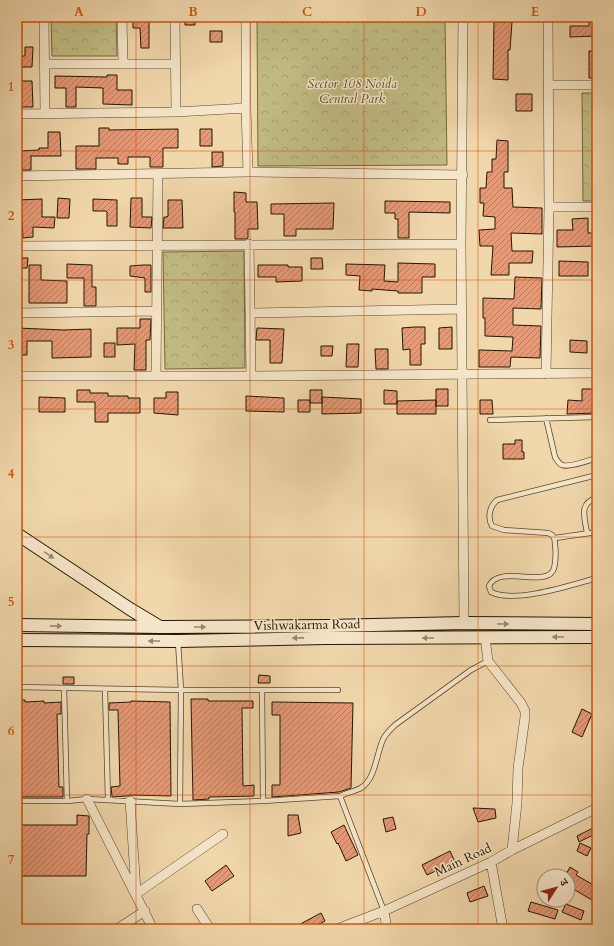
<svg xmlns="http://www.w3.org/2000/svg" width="614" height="946" viewBox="0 0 614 946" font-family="Cardo,'Noto Serif Devanagari',serif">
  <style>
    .park { fill: url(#park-crowns); stroke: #746842 }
    .building { fill: url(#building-hatch); stroke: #251501 }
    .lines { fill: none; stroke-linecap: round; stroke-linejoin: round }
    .lane-casing { stroke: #58462c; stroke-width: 6 }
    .street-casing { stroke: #58462c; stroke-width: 10 }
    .secondary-casing { stroke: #251501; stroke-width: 14 }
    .lane { stroke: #f6e6c9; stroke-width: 4.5 }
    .street { stroke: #f6e6c9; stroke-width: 9 }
    .secondary { stroke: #f6e6c9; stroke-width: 12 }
    .oneway { fill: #98886f }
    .grid { fill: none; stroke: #d4520b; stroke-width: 1; stroke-opacity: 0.55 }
    .labels { text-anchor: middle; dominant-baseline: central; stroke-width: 3; stroke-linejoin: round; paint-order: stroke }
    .park-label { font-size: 13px; font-style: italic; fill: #5c4f2f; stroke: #f6e6c9 }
    .street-label { font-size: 13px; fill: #251501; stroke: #f6e6c9 }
    .neatline { fill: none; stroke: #d4520b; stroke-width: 1.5 }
    .grid-label { font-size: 13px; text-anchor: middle; font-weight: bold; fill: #d4520b }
  </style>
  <defs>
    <pattern id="park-crowns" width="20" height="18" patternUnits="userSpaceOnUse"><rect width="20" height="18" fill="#c2bc84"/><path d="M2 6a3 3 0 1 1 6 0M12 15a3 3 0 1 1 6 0" fill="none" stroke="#a7a170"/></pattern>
    <pattern id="building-hatch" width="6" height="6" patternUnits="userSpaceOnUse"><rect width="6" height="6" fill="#e59a78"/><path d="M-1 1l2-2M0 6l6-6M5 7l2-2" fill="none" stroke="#b97c60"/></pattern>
  </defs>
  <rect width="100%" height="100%" fill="#f1d8ac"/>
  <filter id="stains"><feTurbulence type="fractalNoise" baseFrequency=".005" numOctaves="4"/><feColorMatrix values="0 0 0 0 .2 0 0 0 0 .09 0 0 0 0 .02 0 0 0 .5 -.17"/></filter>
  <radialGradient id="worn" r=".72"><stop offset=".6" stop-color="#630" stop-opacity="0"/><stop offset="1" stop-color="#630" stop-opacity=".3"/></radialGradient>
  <path class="park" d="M51,17H116L117,56H52Z
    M257,17H445L447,165L258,166Z
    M582,93H597V201H583Z
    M244,251L245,368L165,369L163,252Z"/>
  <path class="building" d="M133,17H149V48H141L140,28H133Z
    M185,17H195V25H185Z
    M494,22H512L510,50H508V80L493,79Z
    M589,22H597V36L570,37V26H589Z
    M210,31H222V42H210Z
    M25,47H33L32,67H17V56H25Z
    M589,51H597V78H589Z
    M107,75H117V90H132V105L103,104V88L76,87V107H66V88H55V76L107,77Z
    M17,81H32L33,107H17Z
    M516,94H532V111H516Z
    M99,128H109V130L178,129V148H163V167H150V157H128V164H118V158H96V169H76V146H99Z
    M200,129H212V146H200Z
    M48,132H60L61,156H31V170H19V151L39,150V148H48Z
    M497,140L508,141V172H504V188H512L513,207L542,208V234L511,233L512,251H533L532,263H509V275H491L493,246H480L479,230L495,229V217L483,216L484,203H480V188H486L487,172H492V159H496Z
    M212,152H223V166L212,167Z
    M234,192L246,193V202H257L258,229H248V238L246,239H235V212H234Z
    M58,198L70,199L69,218H57Z
    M131,198H142V217H152L151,228L130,227Z
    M42,199V217H55L54,228L33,227V237L23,238L22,221H17V200Z
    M93,199L117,200V226H107V212L106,211H93Z
    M168,200H182L183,228H163L164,217H167L168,216Z
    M385,201L450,202V213L409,212V238H398V219H395V213H385Z
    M334,203L333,229H296V236H284V214H271V204Z
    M588,218V233H597V246L557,247V230H573L572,219Z
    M18,258H28L27,268H18Z
    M311,258H322L323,269H311Z
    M559,261L588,262V276H559Z
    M398,263L435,264V277H422V293H398V291L372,289V291L359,290L360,276L346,275V264L385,265L384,281L398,282Z
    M67,264L92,265V287H96V306H84V278H67Z
    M29,265H41V280L67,281V303H29Z
    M143,265H151V292H145V278L130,276V266Z
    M258,265H288V267H302V281L276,282V277H258Z
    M515,277L542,278L541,309L513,308V325L541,326L540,358L511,357L510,367H479V350L512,351L513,337L485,336V318H483V298L514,299Z
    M140,319H151L150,340H146V370H134L135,344L117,345V328H140Z
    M415,327H425V344H421V365H410V349L403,350L402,328Z
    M452,327V349H439V328Z
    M17,328L64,330L91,329V357L52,358V341H27V355H17Z
    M257,328L284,329L282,363H270V340H256Z
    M570,340L587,341V353L570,352Z
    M104,343H115V357H104Z
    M347,344H359L358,367H346Z
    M321,346H333L332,356H321Z
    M375,349H388V369H376Z
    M436,389H448V406H436Z
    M582,389H594L595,413L567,414L568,400L582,401Z
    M77,390H90V393H108V396H128V398H140V413H108V422H95V402H77Z
    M310,390H322V403H310Z
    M384,390L397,391V404H384Z
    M166,392H178V415L154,413V398H166Z
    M246,396L284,398V412L246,411Z
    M39,397L65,398V412H39Z
    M322,397L361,399V413L322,414Z
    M298,400H310V412H298Z
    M436,400V414H397V401Z
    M480,400H492L493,414H480Z
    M515,440H522V452H524V459H503V444H515Z
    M259,675L270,676V683H258Z
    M63,677H74V684H63Z
    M191,699H208V701H253V708H242L243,786L254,785V796L209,797V799L193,800Z
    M17,700H25V702L44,701V703L61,702V714H57L59,787H63V797H17Z
    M131,701L170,702L171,796L130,795L126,796L112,797L111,787L120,786L118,710H109V703L131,702Z
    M272,702L353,703L351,788L339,792L272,797V785H280V715H272Z
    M582,709L592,714L582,737L572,732Z
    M473,808L495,809L496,818L478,822Z
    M77,815L89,816V834H87L86,876H17V825H77Z
    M288,815H298L301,833L288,836Z
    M393,817L396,829L386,832L383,819Z
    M344,825L358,855L346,861L338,843L337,844L331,832Z
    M597,826V833L579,842L577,836Z
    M580,843L591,848L587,856L577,851Z
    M450,851L456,864L443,870L442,868L427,875L422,865Z
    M226,865L234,876L212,891L205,881Z
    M570,867L578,872L576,875L597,887V903L568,886V876H565Z
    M484,886L488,896L470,902L467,893Z
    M531,902L558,910L555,919L528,911Z
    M566,904L584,911L581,920L562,912Z
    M321,913L325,921L310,929H291Z"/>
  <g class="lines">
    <g class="lane-casing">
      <path id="lane" d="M546,418L555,457C557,460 559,464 562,465C569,468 589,460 597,458
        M490,420L597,417
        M597,475L497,500C490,506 487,517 492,526L504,530L548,533C554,535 555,538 555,545C556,551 556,568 552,572C542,586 498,565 489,586L491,592C515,604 571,585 597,578
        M587,533C585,518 578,503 597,498
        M555,538L597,532
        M178,641L181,690L180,804
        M17,687L181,690H338
        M64,688L67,801
        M105,689L108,800
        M262,690L263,801
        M340,796C347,793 355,791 361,788C375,779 376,757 382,742C384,735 390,730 395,725L471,670L488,661
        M17,801H67L87,799L180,804L263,801L340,796L384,911"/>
    </g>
    <g class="street-casing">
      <path id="street" d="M44,17L45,114
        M122,17L123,64
        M175,17L176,112
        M246,17V108L248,172
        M463,17L461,244L464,623
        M45,64H176
        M549,85H597
        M17,114L176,112L246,108
        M17,176L248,172L463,175
        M549,207H597
        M249,244L251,376
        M17,246L461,244
        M17,313L157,311
        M250,313L462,309
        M546,374L549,207L548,17
        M17,376H251L597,373
        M156,376L158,174
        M485,637L488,661L521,703L525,711V717L518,768L517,803L512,850
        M87,799L153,929
        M130,801L136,891
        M491,862L503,929
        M136,894L223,834
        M197,909L210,929
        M384,911L387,929
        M117,929L145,911
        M337,929L384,911L491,862L512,850L597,808"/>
    </g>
    <g class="secondary-casing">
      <path id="secondary" d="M17,534L130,609L160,627
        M17,625L161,627L327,626L464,623L597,624
        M17,640L178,641L326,638L597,637"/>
    </g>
    <use href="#lane" class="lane"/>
    <use href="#street" class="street"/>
    <use href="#secondary" class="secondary"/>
  </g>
  <defs><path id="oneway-solid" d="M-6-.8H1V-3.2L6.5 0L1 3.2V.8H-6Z"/></defs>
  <g class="oneway">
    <use href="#oneway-solid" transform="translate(49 555) rotate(34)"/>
    <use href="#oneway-solid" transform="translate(503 624)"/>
    <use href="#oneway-solid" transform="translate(56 626) rotate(1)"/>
    <use href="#oneway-solid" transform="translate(200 627)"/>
    <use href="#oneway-solid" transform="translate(558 637) rotate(180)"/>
    <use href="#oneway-solid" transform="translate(298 638) rotate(179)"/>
    <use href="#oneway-solid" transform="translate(428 638) rotate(180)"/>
    <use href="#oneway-solid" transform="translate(154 641) rotate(-180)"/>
  </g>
  <path class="grid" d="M136,17V929M250,17V929M364,17V929M478,17V929M17,151H597M17,280H597M17,409H597M17,537H597M17,666H597M17,795H597"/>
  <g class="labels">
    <g class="park-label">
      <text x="352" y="84">Sector 108 Noida<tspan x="352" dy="15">Central Park</tspan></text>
    </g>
    <g class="street-label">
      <text transform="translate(307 625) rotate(-1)">Vishwakarma Road</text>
      <text transform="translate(463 860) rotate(-25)">Main Road</text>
    </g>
  </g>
  <rect width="614" height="946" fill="none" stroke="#f1d8ac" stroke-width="44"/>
  <g transform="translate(556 888) rotate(54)"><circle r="19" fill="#f6e6c9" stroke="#a29279"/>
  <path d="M0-3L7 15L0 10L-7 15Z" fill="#8f2418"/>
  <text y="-6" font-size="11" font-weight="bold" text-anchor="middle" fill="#251501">उ</text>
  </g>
  <rect x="22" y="22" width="570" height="902" class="neatline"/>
  <g class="grid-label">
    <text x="79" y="16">A</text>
    <text x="193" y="16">B</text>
    <text x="307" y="16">C</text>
    <text x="421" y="16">D</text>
    <text x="535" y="16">E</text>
    <text x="11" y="91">1</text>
    <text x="11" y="220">2</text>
    <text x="11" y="349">3</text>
    <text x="11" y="478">4</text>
    <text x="11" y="606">5</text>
    <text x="11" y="735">6</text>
    <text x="11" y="864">7</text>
  </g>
  <rect width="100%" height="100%" filter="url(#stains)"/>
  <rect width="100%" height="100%" fill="url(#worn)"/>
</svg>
